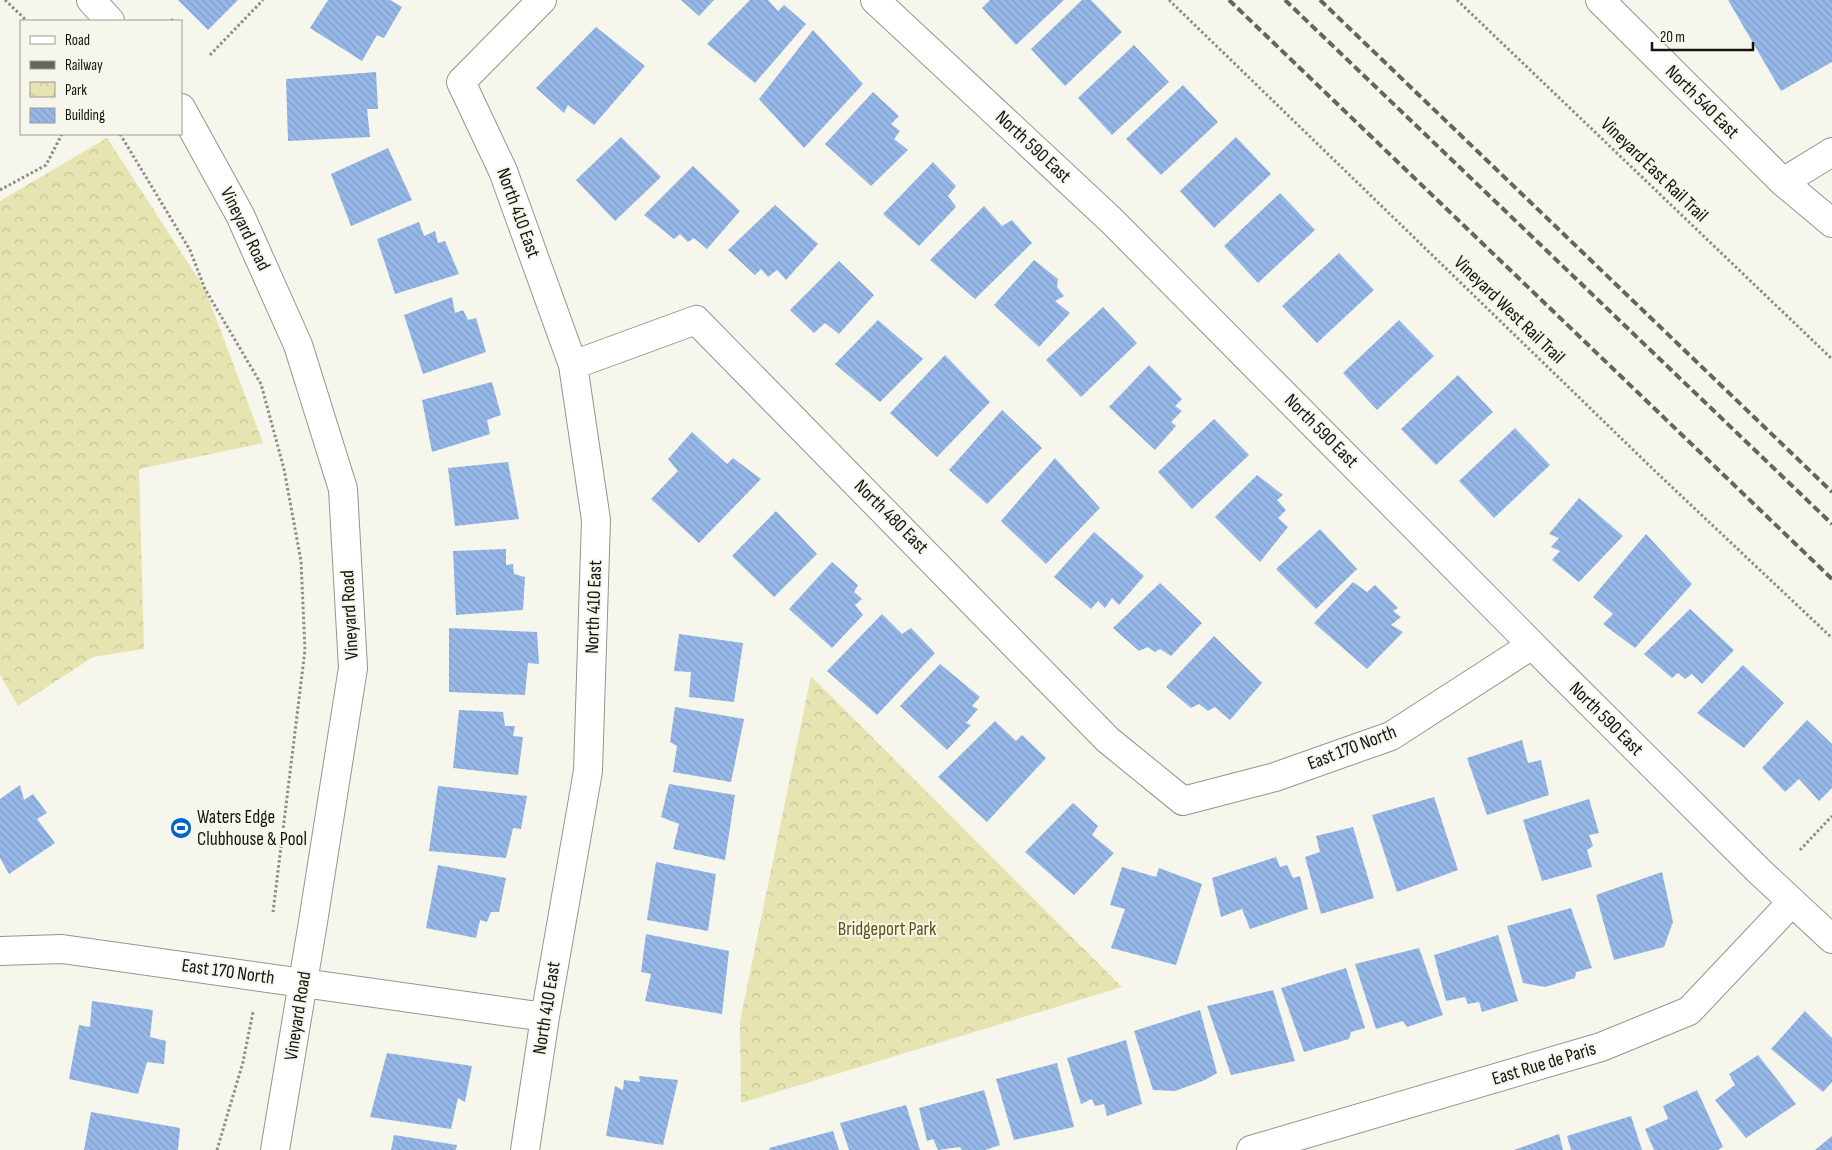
<svg xmlns="http://www.w3.org/2000/svg" width="1832" height="1150" viewBox="0 0 1832 1150" font-family="'Sofia Sans Condensed',sans-serif">
  <style>
    .park { fill: url(#park-crowns) }
    .building { fill: url(#building-back-hatch) }
    .lines { fill: none; stroke-linecap: round; stroke-linejoin: round }
    .street-casing { stroke: #95958d; stroke-width: 30 }
    .secondary-casing { stroke: #95958d; stroke-width: 30 }
    .path { stroke: #8d8d87; stroke-width: 3; stroke-dasharray: 2.5 2.5; stroke-linecap: butt }
    .street { stroke: #fff; stroke-width: 28 }
    .secondary { stroke: #fff; stroke-width: 28 }
    .rail { stroke: #656560; stroke-width: 4; stroke-dasharray: 8 4; stroke-linecap: butt }
    .labels { text-anchor: middle; dominant-baseline: central; stroke-width: 4; stroke-linejoin: round; paint-order: stroke }
    .street-label { font-size: 19px; fill: #141411; stroke: #f6f6ec }
    .poi-label { font-size: 19px; fill: #141411; stroke: #f6f6ec; text-anchor: start }
    .park-label { font-size: 19px; fill: #57540e; stroke: #f6f6ec }
  </style>
  <defs>
    <pattern id="park-crowns" width="20" height="18" patternUnits="userSpaceOnUse" patternTransform="scale(1.25)"><rect width="20" height="18" fill="#e6e5b2"/><path d="M2 6a3 3 0 1 1 6 0M12 15a3 3 0 1 1 6 0" fill="none" stroke="#c4c498"/></pattern>
    <pattern id="building-back-hatch" width="6" height="6" patternUnits="userSpaceOnUse" patternTransform="scale(1.25)"><rect width="6" height="6" fill="#96b8e8"/><path d="M-1 5l2 2M0 0l6 6M5-1l2 2" fill="none" stroke="#809dc6"/></pattern>
  </defs>
  <rect width="100%" height="100%" fill="#f6f6ec"/>
  <path class="park" d="M107,138L205,289L263,443L139,469L144,649L93,657L18,706L0,675V201Z
    M811,676L1122,987L741,1103L740,1021Z"/>
  <path class="building" d="M178,0H238L208,30Z
    M328,0H390L402,7L384,38L377,35L362,61L310,28Z
    M681,0H714L699,16Z
    M750,0H768L778,11L784,5L806,24L755,83L707,44Z
    M990,0H1064L1016,45L982,8Z
    M1082,0H1091L1122,32L1065,86L1031,49Z
    M1728,0H1832V62L1781,91Z
    M596,27L645,66L594,125L568,105L564,113L536,88Z
    M813,30L863,84L804,148L759,99Z
    M1134,45L1169,82L1112,135L1078,98Z
    M376,72L378,109H367L370,137L288,141L286,79Z
    M1183,85L1218,122L1161,175L1126,139Z
    M873,92L899,116L891,124L900,131L894,139L908,150L871,186L825,144Z
    M621,137L661,177L615,221L576,180Z
    M1236,137L1271,174L1214,228L1180,191Z
    M388,148L412,200L351,226L331,174Z
    M933,162L956,186L948,196L956,207L919,246L883,214Z
    M693,166L740,211L707,249L694,238L688,242L680,234L674,239L644,215Z
    M1280,193L1315,230L1258,283L1224,246Z
    M775,205L818,244L786,280L777,270L768,277L761,269L755,275L728,250Z
    M984,206L1002,226L1012,220L1032,243L975,299L930,260Z
    M419,222L424,236L435,231L438,243L445,241L459,274L395,294L377,239Z
    M1339,253L1374,290L1317,343L1282,306Z
    M1034,260L1058,279L1057,287L1064,296L1055,301L1070,313L1039,347L994,305Z
    M839,261L874,295L839,334L825,323L814,333L790,310Z
    M452,297L455,313L463,310L468,320L476,318L486,352L423,374L404,315Z
    M1103,307L1137,343L1081,397L1046,360Z
    M878,320L923,359L880,402L835,364Z
    M1399,320L1434,356L1377,410L1343,373Z
    M945,355L990,402L937,457L890,413Z
    M1149,365L1182,399L1175,406L1182,411L1171,422L1176,426L1155,450L1109,407Z
    M1458,375L1493,412L1436,465L1401,429Z
    M492,382L501,415L487,420L490,434L432,452L422,400Z
    M1002,410L1042,448L987,504L949,470Z
    M1214,419L1249,455L1192,509L1158,472Z
    M1515,428L1550,465L1494,518L1459,481Z
    M692,432L727,464L733,458L761,479L699,543L651,499L678,471L668,459Z
    M1055,458L1100,508L1046,564L1001,521Z
    M508,462L519,519L455,526L448,468Z
    M1257,475L1283,495L1277,500L1286,510L1278,518L1288,527L1260,562L1215,517Z
    M1579,498L1623,536L1579,582L1552,560L1560,551L1551,547L1559,538L1549,534Z
    M776,511L817,554L774,597L732,556Z
    M1320,529L1357,569L1316,609L1276,569Z
    M1094,532L1144,576L1119,605L1112,598L1105,608L1098,601L1091,609L1054,577Z
    M1646,534L1692,584L1635,648L1603,624L1613,614L1593,597Z
    M506,549V565L513,564L514,574L525,577L523,610L456,615L453,551Z
    M832,562L858,585L854,592L862,599L855,605L863,615L832,648L789,609Z
    M1353,582L1367,592L1375,585L1398,608L1393,611L1401,617L1391,625L1403,632L1367,669L1314,623Z
    M1160,583L1202,623L1171,656L1160,649L1155,652L1148,647L1139,651L1113,628Z
    M1690,609L1734,650L1702,684L1692,674L1685,679L1678,673L1672,678L1644,654Z
    M882,614L902,634L911,628L935,653L877,715L827,671Z
    M449,628L537,632L539,664L528,663L525,695L449,692Z
    M679,634L743,643L734,702L689,697L691,672L674,671Z
    M1214,636L1262,683L1230,720L1215,707L1208,711L1199,704L1191,708L1166,687Z
    M940,664L980,697L972,706L978,709L966,723L971,725L947,750L900,706Z
    M1743,665L1784,703L1744,748L1697,713Z
    M675,707L744,719L731,782L673,772L677,746L670,742Z
    M459,710L503,712L505,726H515L513,736L523,737L518,775L453,768Z
    M1807,720L1832,744V788L1819,801L1799,779L1785,792L1762,768Z
    M995,721L1016,741L1022,735L1046,758L987,822L938,777Z
    M1522,740L1528,763L1541,760L1549,795L1487,815L1467,758Z
    M669,784L735,795L725,860L673,849L679,824L661,817Z
    M20,785L24,800L33,794L47,813L37,819L55,843L9,874L0,858V799Z
    M438,786L527,796L521,829L513,828L506,858L429,851Z
    M1434,797L1458,870L1397,892L1372,815Z
    M1589,799L1599,833L1589,835L1593,846L1587,850L1592,867L1542,881L1523,820Z
    M1073,803L1098,826L1092,835L1114,853L1074,895L1025,852Z
    M1353,827L1374,898L1321,914L1305,857L1320,852L1316,836Z
    M1276,857L1280,867L1287,865L1293,878L1300,876L1308,909L1250,929L1242,909L1221,917L1212,878Z
    M656,862L716,874L708,931L647,920Z
    M438,865L506,878L499,912H491L487,922L480,920L476,938L426,928Z
    M1122,867L1156,877L1159,868L1202,884L1176,965L1111,948L1125,909L1110,905Z
    M1662,872L1673,922L1664,947L1614,960L1596,895Z
    M1571,908L1592,968L1576,972L1575,978L1545,987L1523,983L1507,926Z
    M646,934L729,951L722,1014L645,1001L651,974L641,972Z
    M1498,935L1518,1001L1482,1012L1479,1002L1468,1004L1465,997L1446,1001L1434,955Z
    M1419,948L1443,1015L1407,1027L1403,1021L1376,1029L1355,964Z
    M1346,968L1365,1028L1351,1032L1349,1039L1304,1052L1281,988Z
    M1273,990L1295,1061L1231,1075L1207,1006Z
    M92,1001L153,1010L150,1037L166,1041L164,1064L147,1062L138,1094L69,1079L79,1025L90,1027Z
    M1200,1010L1217,1073L1205,1080L1175,1091L1153,1090L1134,1031Z
    M1805,1011L1832,1038V1082L1823,1092L1771,1049Z
    M1126,1040L1142,1104L1107,1116L1104,1104L1095,1106L1092,1099L1081,1104L1067,1058Z
    M387,1053L472,1066L465,1102L458,1098L451,1129L370,1117Z
    M1758,1055L1796,1104L1746,1138L1715,1100L1735,1085L1729,1074Z
    M1057,1063L1074,1127L1014,1140L996,1079Z
    M639,1076L678,1080L663,1145L606,1136L615,1086L623,1090L624,1080L640,1082Z
    M984,1090L1000,1145L985,1150H962L960,1147L938,1150L933,1139L927,1141L919,1108Z
    M1697,1090L1723,1147L1718,1150H1654L1645,1129L1668,1119L1663,1106Z
    M906,1105L920,1150H849L840,1123Z
    M91,1112L180,1128L178,1150H84Z
    M1631,1116L1642,1150H1571L1567,1136Z
    M833,1131L839,1150H770L769,1148Z
    M1559,1134L1563,1150H1514Z
    M394,1135L457,1145L456,1150H391Z
    M1832,1136V1150H1815Z"/>
  <g class="lines">
    <g class="street-casing">
      <path id="street" d="M875,0L1112,221L1553,666L1759,871L1832,939
        M1600,0L1783,182L1832,223
        M1783,182L1832,152
        M573,365L696,320L1108,740L1183,801L1275,777L1391,736L1532,645
        M0,951L62,949L545,1017
        M525,1150L545,1017L588,771L596,520L573,365L503,171L461,82L542,0
        M1251,1150L1601,1047L1689,1011L1792,902"/>
    </g>
    <g class="secondary-casing">
      <path id="secondary" d="M91,0L110,21
        M181,108L240,215L298,345L343,489L353,668L313,922L275,1150"/>
    </g>
    <path class="path" d="M5,0L27,21
      M1169,0L1656,472L1832,638
      M1457,0L1832,359
      M171,21L174,19
      M210,55L263,0
      M120,134L190,250L205,289L261,384L284,469L301,561L305,650L273,912
      M0,190L46,165L62,134
      M1800,850L1832,816
      M217,1150L243,1062L253,1012"/>
    <use href="#street" class="street"/>
    <use href="#secondary" class="secondary"/>
    <path class="rail" d="M1229,0L1832,579
      M1285,0L1832,524
      M1320,0L1832,492"/>
  </g>
  <defs>
    <g id="stadium-disc" transform="scale(1.125)"><circle r="9.5" fill="#0164cd" stroke="#f6f6ec"/><path d="M0-5a6.5 5 0 1 0 0 10a6.5 5 0 1 0 0-10ZM-3.5-1.8h7v3.6h-7Z" fill="#fff"/></g>
  </defs>
  <g fill-rule="evenodd">
    <use href="#stadium-disc" x="181" y="828"/>
  </g>
  <g class="labels">
    <g class="street-label">
      <text transform="translate(1702 102) rotate(45)">North 540 East</text>
      <text transform="translate(1033 147) rotate(43)">North 590 East</text>
      <text transform="translate(1654 170) rotate(44)">Vineyard East Rail Trail</text>
      <text transform="translate(518 213) rotate(70)">North 410 East</text>
      <text transform="translate(245 229) rotate(64)">Vineyard Road</text>
      <text transform="translate(1509 310) rotate(44)">Vineyard West Rail Trail</text>
      <text transform="translate(1321 431) rotate(45)">North 590 East</text>
      <text transform="translate(891 517) rotate(45)">North 480 East</text>
      <text transform="translate(594 607) rotate(-88)">North 410 East</text>
      <text transform="translate(350 615) rotate(-93)">Vineyard Road</text>
      <text transform="translate(1606 719) rotate(45)">North 590 East</text>
      <text transform="translate(1352 748) rotate(-21)">East 170 North</text>
      <text transform="translate(228 972) rotate(8)">East 170 North</text>
      <text transform="translate(547 1008) rotate(-81)">North 410 East</text>
      <text transform="translate(298 1016) rotate(-81)">Vineyard Road</text>
      <text transform="translate(1544 1064) rotate(-17)">East Rue de Paris</text>
    </g>
    <g class="poi-label">
      <text x="197" y="817">Waters Edge<tspan x="197" dy="22">Clubhouse &amp; Pool</tspan></text>
    </g>
    <g class="park-label">
      <text x="887" y="929">Bridgeport Park</text>
    </g>
  </g>
  <rect x="20" y="20" width="162" height="115" fill="#f6f6ec" stroke="#9c9c94"/>
  <rect x="30" y="36" width="25" height="8" fill="#ffffff" stroke="#9c9c94"/>
  <text x="65" y="45" font-size="15" fill="#141411">Road</text>
  <rect x="30" y="61" width="25" height="8" fill="#656560" stroke="#9c9c94"/>
  <text x="65" y="70" font-size="15" fill="#141411">Railway</text>
  <rect x="30" y="82" width="25" height="15" fill="url(#park-crowns)" stroke="#9c9c94"/>
  <text x="65" y="95" font-size="15" fill="#141411">Park</text>
  <rect x="30" y="108" width="25" height="15" fill="url(#building-back-hatch)" stroke="#9c9c94"/>
  <text x="65" y="120" font-size="15" fill="#141411">Building</text>
  <path d="M1652 42v8h101v-8" fill="none" stroke="#141411" stroke-width="2.5"/>
  <text x="1660" y="42" font-size="15" fill="#141411" stroke="#f6f6ec" stroke-width="4" paint-order="stroke">20 m</text>
</svg>
